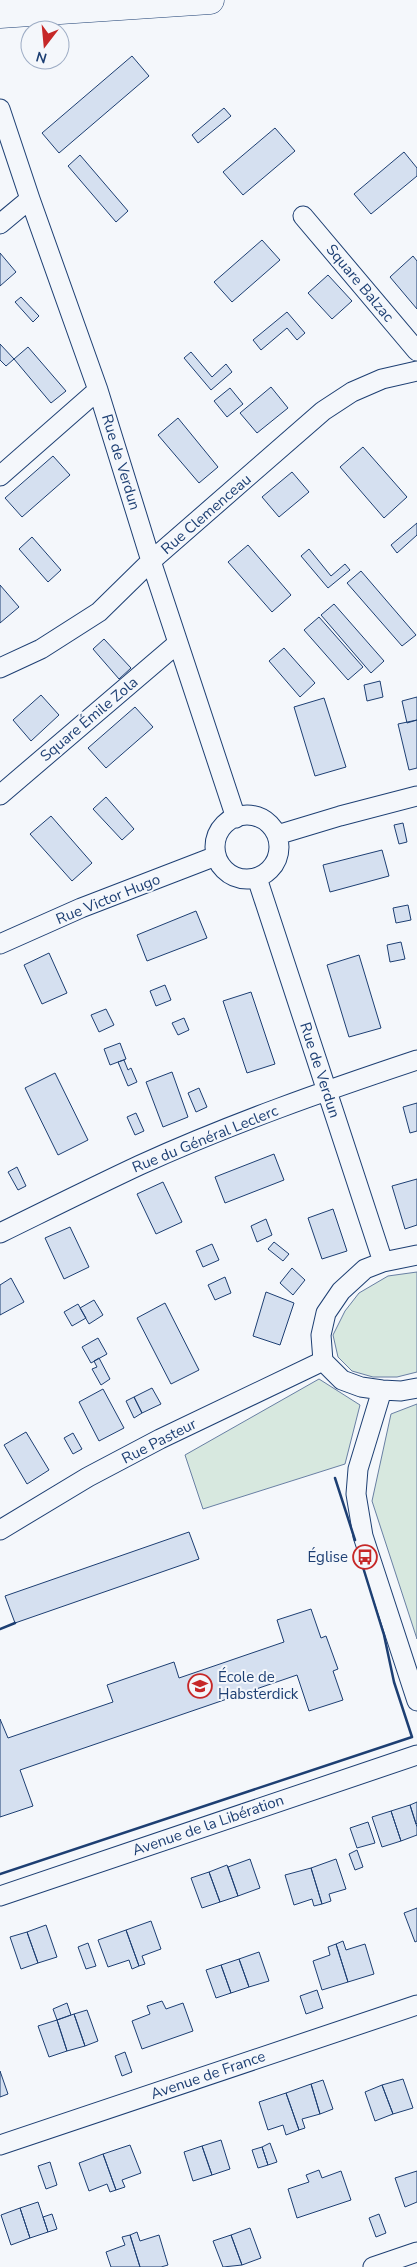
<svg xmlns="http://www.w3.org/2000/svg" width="417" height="2267" viewBox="0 0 417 2267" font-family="'Nunito Sans',sans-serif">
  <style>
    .green { fill: #d7e8df; stroke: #687fa3 }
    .building { fill: #d5e0f0; stroke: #1d3f73 }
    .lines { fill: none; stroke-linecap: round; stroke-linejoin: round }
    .minor-casing { stroke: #1d3f73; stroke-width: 21 }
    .primary-casing { stroke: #1d3f73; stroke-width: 29 }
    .minor { stroke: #f4f7fb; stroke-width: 19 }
    .primary { stroke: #f4f7fb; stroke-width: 28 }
    .wall { stroke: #1d3f73; stroke-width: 2.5 }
    .labels { text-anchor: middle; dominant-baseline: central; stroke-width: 4; stroke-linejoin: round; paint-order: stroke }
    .street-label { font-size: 15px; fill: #1d3f73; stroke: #f4f7fb }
    .poi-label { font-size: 15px; fill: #1d3f73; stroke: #f4f7fb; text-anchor: end }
  </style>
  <rect width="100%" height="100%" fill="#f4f7fb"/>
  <path class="green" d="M417,1272V1372L397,1377H373L352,1371L338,1357L333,1335L345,1311L359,1293L388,1276Z
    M319,1379L360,1405L345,1464L203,1509L185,1455Z
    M417,1404V1639L372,1501L391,1414Z"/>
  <path class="building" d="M132,56L149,76L59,153L42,133Z
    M224,108L231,116L198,143L192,135Z
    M275,128L295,151L243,195L223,172Z
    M404,152L417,168V176L371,214L354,194Z
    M80,155L128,211L116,222L68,166Z
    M262,240L280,260L232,302L214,282Z
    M0,253L16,272L0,286Z
    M413,256L417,261V309L390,277Z
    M328,275L352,301L332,319L308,293Z
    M21,297L39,316L33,322L15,302Z
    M287,312L305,333L297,340L287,328L261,350L253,340Z
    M0,344L14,359L6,366L0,360Z
    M28,347L66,391L51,403L14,359Z
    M191,352L212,377L226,364L232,372L211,390L184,358Z
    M271,387L288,408L257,433L240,413Z
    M230,388L243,404L227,417L214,401Z
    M178,418L218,467L199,483L158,435Z
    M363,447L407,497L384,518L340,467Z
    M53,456L70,475L22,517L5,498Z
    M292,472L309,492L279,517L262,497Z
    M417,523V535L397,553L391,545Z
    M32,537L61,570L48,582L19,549Z
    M248,545L291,595L272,612L228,562Z
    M309,549L331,576L345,564L350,570L328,588L301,556Z
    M361,571L416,635L402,646L347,583Z
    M0,585L19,607L0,623Z
    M334,604L384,661L371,673L321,615Z
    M319,617L363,667L348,680L304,630Z
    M104,639L131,668L119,679L93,649Z
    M284,648L315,683L300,697L269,661Z
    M380,681L383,697L367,701L364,685Z
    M41,695L59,715L31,741L13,720Z
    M417,697V720L407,723L402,701Z
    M324,698L346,767L315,776L294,707Z
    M135,707L153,727L106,768L88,748Z
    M417,720V768L409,770L398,724Z
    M106,797L134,829L122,840L93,809Z
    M51,816L92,863L72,881L30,834Z
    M403,823L407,842L399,844L394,825Z
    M382,850L389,876L330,892L323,865Z
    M408,905L411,920L396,923L393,908Z
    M196,911L207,938L147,961L137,935Z
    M401,942L405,959L390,962L387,945Z
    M49,953L67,993L42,1004L24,965Z
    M359,955L381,1028L349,1037L327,965Z
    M165,985L171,1000L156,1006L150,991Z
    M251,992L275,1064L247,1073L223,1001Z
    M106,1009L114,1025L99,1032L91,1015Z
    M184,1018L189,1030L178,1035L172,1023Z
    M120,1043L126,1059L110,1065L104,1049Z
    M124,1060L128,1070L131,1068L137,1082L128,1086L118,1062Z
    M172,1072L188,1117L163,1127L146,1082Z
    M55,1073L88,1140L58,1155L25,1088Z
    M199,1088L207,1107L196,1112L188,1093Z
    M417,1103V1131L410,1133L403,1107Z
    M136,1113L144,1131L135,1135L127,1117Z
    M274,1154L284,1180L225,1203L215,1177Z
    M17,1167L26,1186L18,1190L8,1172Z
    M417,1179V1225L405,1229L392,1186Z
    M163,1182L182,1222L156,1234L137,1194Z
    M333,1209L347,1251L322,1259L308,1218Z
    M266,1219L272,1235L257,1242L251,1226Z
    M70,1227L89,1267L64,1279L45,1238Z
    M274,1242L289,1254L283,1261L268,1249Z
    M212,1244L219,1260L203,1267L196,1251Z
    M292,1268L305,1280L293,1295L280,1283Z
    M225,1277L231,1293L215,1300L208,1285Z
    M11,1278L24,1302L0,1315V1285Z
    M266,1292L294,1303L280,1345L253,1336Z
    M94,1300L103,1315L89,1324L80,1308Z
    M165,1303L199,1370L171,1384L137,1318Z
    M78,1304L86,1318L72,1326L64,1312Z
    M98,1338L107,1354L91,1363L82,1347Z
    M99,1358L110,1379L101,1385L92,1369L97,1367L94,1361Z
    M152,1388L161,1404L142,1413L134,1397Z
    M103,1389L124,1428L99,1441L79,1402Z
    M134,1397L142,1413L134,1418L126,1401Z
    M26,1432L49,1470L27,1484L4,1445Z
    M73,1433L82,1449L73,1454L64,1438Z
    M189,1532L199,1559L15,1623L5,1596Z
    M311,1609L321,1638L326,1636L338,1669L333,1671L343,1700L309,1711L297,1675L20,1770L33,1806L0,1817V1719L8,1738L113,1702L107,1685L174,1662L179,1678L284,1642L277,1620Z
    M417,1802V1823L416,1824L410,1805Z
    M410,1805L417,1827V1835L401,1841L391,1811Z
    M391,1811L401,1841L382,1847L372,1817Z
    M368,1822L375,1843L357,1848L350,1828Z
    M357,1850L363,1867L355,1870L349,1854Z
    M250,1859L260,1888L238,1896L228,1867Z
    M336,1859L346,1889L329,1894L331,1901L322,1904L311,1868Z
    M227,1865L238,1896L220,1902L209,1872Z
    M311,1868L322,1904L314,1906L312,1899L294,1905L285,1875Z
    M209,1872L220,1902L202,1908L191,1878Z
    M417,1908V1941L415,1942L404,1913Z
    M151,1921L161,1949L142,1956L145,1964L139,1966L126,1930Z
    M46,1925L57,1957L38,1963L27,1932Z
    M126,1930L139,1966L132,1969L129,1960L108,1967L98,1940Z
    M27,1932L38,1963L21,1969L10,1937Z
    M343,1941L346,1950L365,1944L374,1974L348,1982L336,1944Z
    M88,1943L96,1966L86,1969L78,1947Z
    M336,1944L348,1982L322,1990L313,1961L330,1955L328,1947Z
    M259,1952L269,1981L249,1987L239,1959Z
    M239,1959L249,1987L231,1993L221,1965Z
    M221,1965L231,1993L216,1998L206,1970Z
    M317,1990L323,2008L306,2014L300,1996Z
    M162,2001L166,2009L183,2003L193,2031L142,2049L132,2021L150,2014L147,2006Z
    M67,2003L71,2015L57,2020L53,2009Z
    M87,2010L98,2041L85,2046L74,2014Z
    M74,2014L85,2046L67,2051L57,2020Z
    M57,2020L67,2051L49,2057L38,2026Z
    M125,2052L132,2072L122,2076L115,2056Z
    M0,2071L8,2094L0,2097Z
    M403,2079L413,2108L393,2114L382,2085Z
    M323,2080L333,2109L320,2114L311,2084Z
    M311,2084L320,2114L302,2119L305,2128L299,2130L286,2093Z
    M382,2085L393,2114L375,2121L365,2092Z
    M286,2093L299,2130L286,2135L283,2125L268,2130L259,2102Z
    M221,2140L230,2169L212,2175L202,2146Z
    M270,2143L277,2162L268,2165L262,2147Z
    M130,2145L141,2173L122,2180L125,2187L116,2190L103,2154Z
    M202,2146L212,2175L193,2181L184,2152Z
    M262,2147L268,2165L258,2168L252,2150Z
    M103,2154L116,2190L110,2192L107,2184L89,2191L79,2163Z
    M50,2162L57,2185L46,2189L38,2166Z
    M319,2170L322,2178L341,2171L351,2200L297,2218L288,2189L309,2182L306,2175Z
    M417,2171V2202L405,2207L395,2178Z
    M38,2202L48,2232L30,2238L20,2208Z
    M20,2208L30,2238L11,2245L1,2215Z
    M52,2214L57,2229L48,2232L43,2217Z
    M379,2214L386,2233L376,2237L369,2218Z
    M250,2228L261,2258L242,2265L231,2235Z
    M137,2232L140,2241L159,2235L168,2265L161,2267H140L130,2235Z
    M130,2235L140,2267H111L106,2252L125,2245L122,2237Z
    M231,2235L242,2265L223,2267L213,2241Z"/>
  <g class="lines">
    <g class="minor-casing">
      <path id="minor" d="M0,109L30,199L98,390L151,561L236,818
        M303,216L417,351
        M0,224L30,199
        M0,476L98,390
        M0,668L41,649L99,612L151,561L323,411L352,392L382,379L417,371
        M0,795L178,643
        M215 847a32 32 0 1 1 64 0a32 32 0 1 1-64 0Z
        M277,835L340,816L417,796
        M257,878L383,1262
        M0,944L81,908L216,856
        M0,1233C47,1210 93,1187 140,1165C230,1124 324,1091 417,1060
        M417,1255L383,1262L365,1269L341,1291L326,1313L321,1335L323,1361L342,1380L361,1387L382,1390L401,1391L417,1388
        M382,1390L358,1469L356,1494L363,1536L417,1701
        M0,1530L88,1477L160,1439L323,1361
        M0,1896L417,1755
        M0,2145L417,2005
        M373,2267L417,2252"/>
    </g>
    <g class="primary-casing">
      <path id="primary" d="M0,14L210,0"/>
    </g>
    <use href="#minor" class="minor"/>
    <use href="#primary" class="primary"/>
    <path class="wall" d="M335,1478L355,1540
      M0,1629L15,1623
      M0,1874L412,1737L394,1682L384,1635L362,1564"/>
  </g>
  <defs>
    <g id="bus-ring" transform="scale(1.25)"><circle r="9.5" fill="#f4f7fb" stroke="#c62828" stroke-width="1.5"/><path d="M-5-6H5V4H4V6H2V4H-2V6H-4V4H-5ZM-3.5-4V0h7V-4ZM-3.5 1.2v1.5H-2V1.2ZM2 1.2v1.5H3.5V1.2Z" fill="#c62828"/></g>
    <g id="school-ring" transform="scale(1.25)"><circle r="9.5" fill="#f4f7fb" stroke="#c62828" stroke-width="1.5"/><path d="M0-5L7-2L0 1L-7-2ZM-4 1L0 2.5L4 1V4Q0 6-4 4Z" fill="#c62828"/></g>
  </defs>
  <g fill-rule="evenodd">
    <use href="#bus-ring" x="365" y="1557"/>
    <use href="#school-ring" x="200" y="1686"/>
  </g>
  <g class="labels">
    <g class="street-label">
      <text transform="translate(360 283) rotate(50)">Square Balzac</text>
      <text transform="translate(121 462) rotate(73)">Rue de Verdun</text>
      <text transform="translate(206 514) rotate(-41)">Rue Clemenceau</text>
      <text transform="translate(89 719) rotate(-40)">Square Émile Zola</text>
      <text transform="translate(108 899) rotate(-22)">Rue Victor Hugo</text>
      <text transform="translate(320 1070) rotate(72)">Rue de Verdun</text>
      <text transform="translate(205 1139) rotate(-22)">Rue du Général Leclerc</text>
      <text transform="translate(159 1441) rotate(-27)">Rue Pasteur</text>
      <text transform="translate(208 1825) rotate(-19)">Avenue de la Libération</text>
      <text transform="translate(208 2075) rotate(-19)">Avenue de France</text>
    </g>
    <g class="poi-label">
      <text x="348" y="1557">Église</text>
      <text x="218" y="1677" text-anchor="start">École de<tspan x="218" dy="17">Habsterdick</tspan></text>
    </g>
  </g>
  <g transform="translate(45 45) rotate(196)"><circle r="24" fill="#f4f7fb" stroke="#9eadc5"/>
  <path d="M0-4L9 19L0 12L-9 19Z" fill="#c62828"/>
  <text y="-8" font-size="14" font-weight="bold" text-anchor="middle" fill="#1d3f73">N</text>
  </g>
</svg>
